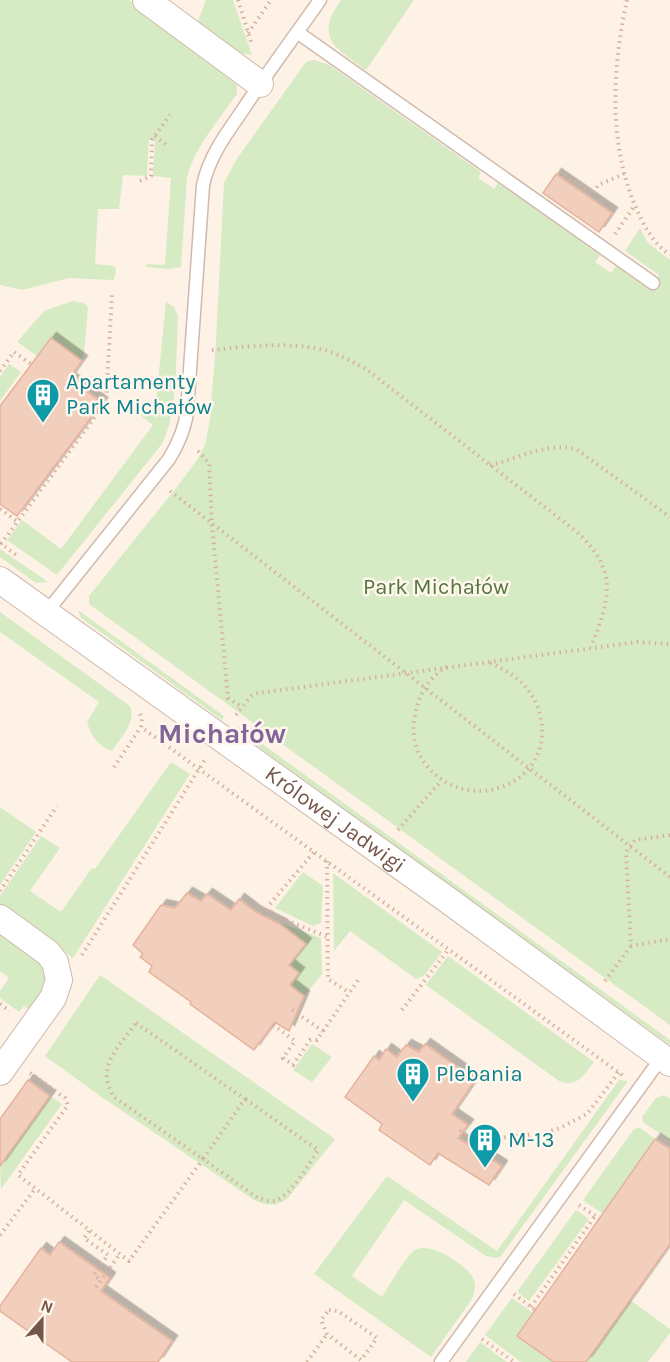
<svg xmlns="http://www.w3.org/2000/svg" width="670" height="1362" viewBox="0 0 670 1362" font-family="Karla,sans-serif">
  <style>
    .green { fill: #d6ebc3 }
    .building { fill: #f2cebc; stroke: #e5b29d; stroke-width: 1.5; filter: url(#shadow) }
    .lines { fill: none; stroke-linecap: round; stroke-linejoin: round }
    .service-casing { stroke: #d0baae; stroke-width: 15 }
    .minor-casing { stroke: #d0baae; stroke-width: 28 }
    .path { stroke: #d7b19f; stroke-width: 4; stroke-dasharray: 1.5 4.5; stroke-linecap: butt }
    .service { stroke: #fff; stroke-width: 12 }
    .minor { stroke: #fff; stroke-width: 26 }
    .labels { text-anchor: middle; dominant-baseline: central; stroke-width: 5; stroke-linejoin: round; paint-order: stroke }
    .culture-label { font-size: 22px; fill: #0d838f; stroke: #fff6ec; text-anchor: start }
    .park-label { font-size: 22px; fill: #53763f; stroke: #fff6ec }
    .street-label { font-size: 22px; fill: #76564a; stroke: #fff6ec }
    .district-label { font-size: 28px; font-weight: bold; fill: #84659a; stroke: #fff6ec }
  </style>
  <defs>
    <filter id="shadow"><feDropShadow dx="5.5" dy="-5.5" stdDeviation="0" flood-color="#0004"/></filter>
  </defs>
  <rect width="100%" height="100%" fill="#fdf2e5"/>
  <path class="green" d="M0,0H129L237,85V94C219,120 195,146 187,178L181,267L168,269L145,267L147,264L165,265L171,178L153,176L155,141L149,139L147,176L123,175L119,209H98L95,264L113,266L116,268L115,276L113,280L69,278L22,290L0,285Z
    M206,0H233L252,55L235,52L197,24Z
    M341,0H414L366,70C335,48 314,38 341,0Z
    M314,60L329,65L481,172L478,178L494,189L498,183L600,255L595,262L611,273L616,266L649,290L659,275L625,251L640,228L648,243L670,260V1025L89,604V596L177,487L197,460L205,445L210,419L216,342L224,183L236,160L306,62Z
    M73,301L84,303L88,307L84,355L82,361L51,338L37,356L17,342L44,311Z
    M166,302L174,307L178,316C176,349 178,419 161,445L57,575L7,540L22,520L61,549L153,425L135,411H155Z
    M9,364L21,372L0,401V377Z
    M0,549L48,582L36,583L0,557Z
    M78,610L224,716L222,720L81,618Z
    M0,612L130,706C137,722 120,738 112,751C98,746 91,736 87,722L99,702L0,632Z
    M239,727L670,1040V1045L236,731Z
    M171,762L190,774L73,958L0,905V896L41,836L60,848L30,891L61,912L92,868L95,869Z
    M0,807L36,832L0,885Z
    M303,872L323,886L321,923L313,926L275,908Z
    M333,873L442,952L424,976L416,979L350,931L334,951Z
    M281,923L321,938L322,974L304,996L287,983L299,973L281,960L285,954L293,960L305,944L280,924Z
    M0,929C18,942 55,963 43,990C40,997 34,1004 30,1010L24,1006L19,1012L0,998V991L9,978L0,971Z
    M448,956L594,1062C584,1075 577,1088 559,1081L426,985Z
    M100,975L335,1139L288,1198C277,1207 267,1206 254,1200L103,1098L45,1056Z
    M312,1044L332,1057L312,1082L293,1070Z
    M619,1080L628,1081L501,1256L497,1258L486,1256L404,1200L352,1276L382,1297C389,1286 406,1256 415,1250C430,1241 464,1264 472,1276C477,1284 475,1291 472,1299L431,1357L314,1274L387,1176L497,1251Z
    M664,1095L670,1099V1140L644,1123L642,1117L656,1098Z
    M50,1096L62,1104L1,1189L0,1166Z
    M640,1128L655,1139L603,1214L583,1200L634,1129Z
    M576,1210L589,1219L529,1301L517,1292Z
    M512,1298L533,1313L517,1336L554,1362H521L485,1335Z
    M630,1300L670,1329V1333L648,1362H586Z
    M480,1342L507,1362H466Z"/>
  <path class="building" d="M556,174L612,213L599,232L543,193Z
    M51,338L82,361L70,378L102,403L17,516L0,504V406Z
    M187,893L201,901L207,894L231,910L239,899L256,912L280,924L306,944L289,965L299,973L290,985L304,996L289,1031L275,1022L254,1050L190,1004L191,1002L149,972L152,966L140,957L143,954L133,945L161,905L175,908Z
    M425,1044L463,1071L462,1073L474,1082L452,1114L468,1125L458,1138L502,1166L489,1185L438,1153L430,1165L379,1130L382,1124L345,1097L374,1056L379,1060L386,1049L397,1057L406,1045L419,1052Z
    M28,1080L50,1096L0,1166V1119Z
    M655,1139L670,1149V1244L586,1362H554L517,1336Z
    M59,1242L110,1278L101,1291L172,1341L158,1362H72L0,1311V1306L41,1248L50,1255Z"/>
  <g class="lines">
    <g class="service-casing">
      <path id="service" d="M297,32L653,283
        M46,613L169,459C178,444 185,429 187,412L203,185C209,157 226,134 242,111C267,73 294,37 320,0
        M441,1362L662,1057"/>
    </g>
    <g class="minor-casing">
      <g id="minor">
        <path d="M146,0L260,84"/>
        <path id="s1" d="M0,580L445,898L670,1063"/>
        <path d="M0,918L48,953L55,962L59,980L53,998L0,1072"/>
      </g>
    </g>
    <path class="path" d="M238,0L251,42
      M627,0C612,68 608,146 637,210C645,228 654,244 670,255
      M248,33L271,0
      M155,136L168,146
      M559,172L593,194L598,185L624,174
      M140,181L151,176L152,140L170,115
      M615,234L635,205
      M212,350C249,346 291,341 328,351C341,355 354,363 366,369L577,532C619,571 610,599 591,647
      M0,371L14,352L31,364
      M198,451L209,463L212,525L228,698L242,707
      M490,465C519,459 545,442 576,449L670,517
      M170,491L670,877
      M0,509L17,521
      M0,543L19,557
      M1,544L106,402L112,294
      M447,667C430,676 418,695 415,715C411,733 415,752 427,766C469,817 553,784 541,719C535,689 514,672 487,662
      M140,714L142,718L141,727L625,1077
      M236,715L251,696L258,693L638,642L670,644
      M114,767L141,727
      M398,830L441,781
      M670,835L635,840L626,852L631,946L670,939
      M327,861L328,979L350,993
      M0,891L57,806
      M270,904L314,852
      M262,915L267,909L281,918L328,937
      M82,955L206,758
      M605,981L631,946
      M0,1004L10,1011
      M402,1010L448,950
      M136,1023L245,1099L203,1159L114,1097C95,1067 118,1048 136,1023Z
      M273,1025L295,1041L283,1058L293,1065L310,1040H317L323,1031L292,1010
      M323,1031L359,979
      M30,1073L65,1098L68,1105L18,1175L129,1261L203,1159L258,1198C263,1199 268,1202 273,1201C290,1199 309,1163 318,1150L245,1099
      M460,1130L475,1141H481L490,1139L544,1133L560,1128L587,1114L619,1072
      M579,1205L600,1219
      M89,1231L84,1238L108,1255L94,1275L101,1280
      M0,1235L35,1189
      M96,1287L120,1254
      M514,1294L535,1310
      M531,1307L595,1216
      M329,1310L338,1311L377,1338L361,1360L327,1334L321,1320Z
      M482,1339L514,1362
      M307,1362L327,1334"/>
    <use href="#service" class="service"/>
    <use href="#minor" class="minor"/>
  </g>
  <defs>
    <g id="building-pin" transform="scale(1.725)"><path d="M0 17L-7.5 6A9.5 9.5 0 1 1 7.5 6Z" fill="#0f9aa8" stroke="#fff6ec"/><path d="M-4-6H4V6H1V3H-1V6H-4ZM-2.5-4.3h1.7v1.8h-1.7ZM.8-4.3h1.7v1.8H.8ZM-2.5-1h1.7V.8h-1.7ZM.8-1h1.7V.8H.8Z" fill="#fff"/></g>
  </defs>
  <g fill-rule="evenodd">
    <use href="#building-pin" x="43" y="395"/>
    <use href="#building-pin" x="413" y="1074"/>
    <use href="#building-pin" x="485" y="1140"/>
  </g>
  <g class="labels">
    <g class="culture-label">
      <text x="66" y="382">Apartamenty<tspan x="66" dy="25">Park Michałów</tspan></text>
      <text x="436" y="1074">Plebania</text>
      <text x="508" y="1140">M-13</text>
    </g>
    <g class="park-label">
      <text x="436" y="587">Park Michałów</text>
    </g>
    <g class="street-label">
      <text stroke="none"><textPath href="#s1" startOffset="412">Królowej Jadwigi</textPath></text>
    </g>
    <g class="district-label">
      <text x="222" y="733">Michałów</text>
    </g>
  </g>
  <g transform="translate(42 1320) rotate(21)" stroke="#fff6ec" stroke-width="4.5" paint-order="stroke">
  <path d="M0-4.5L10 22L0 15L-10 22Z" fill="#76564a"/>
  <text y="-9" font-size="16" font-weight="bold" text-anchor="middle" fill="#76564a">N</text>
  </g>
</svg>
